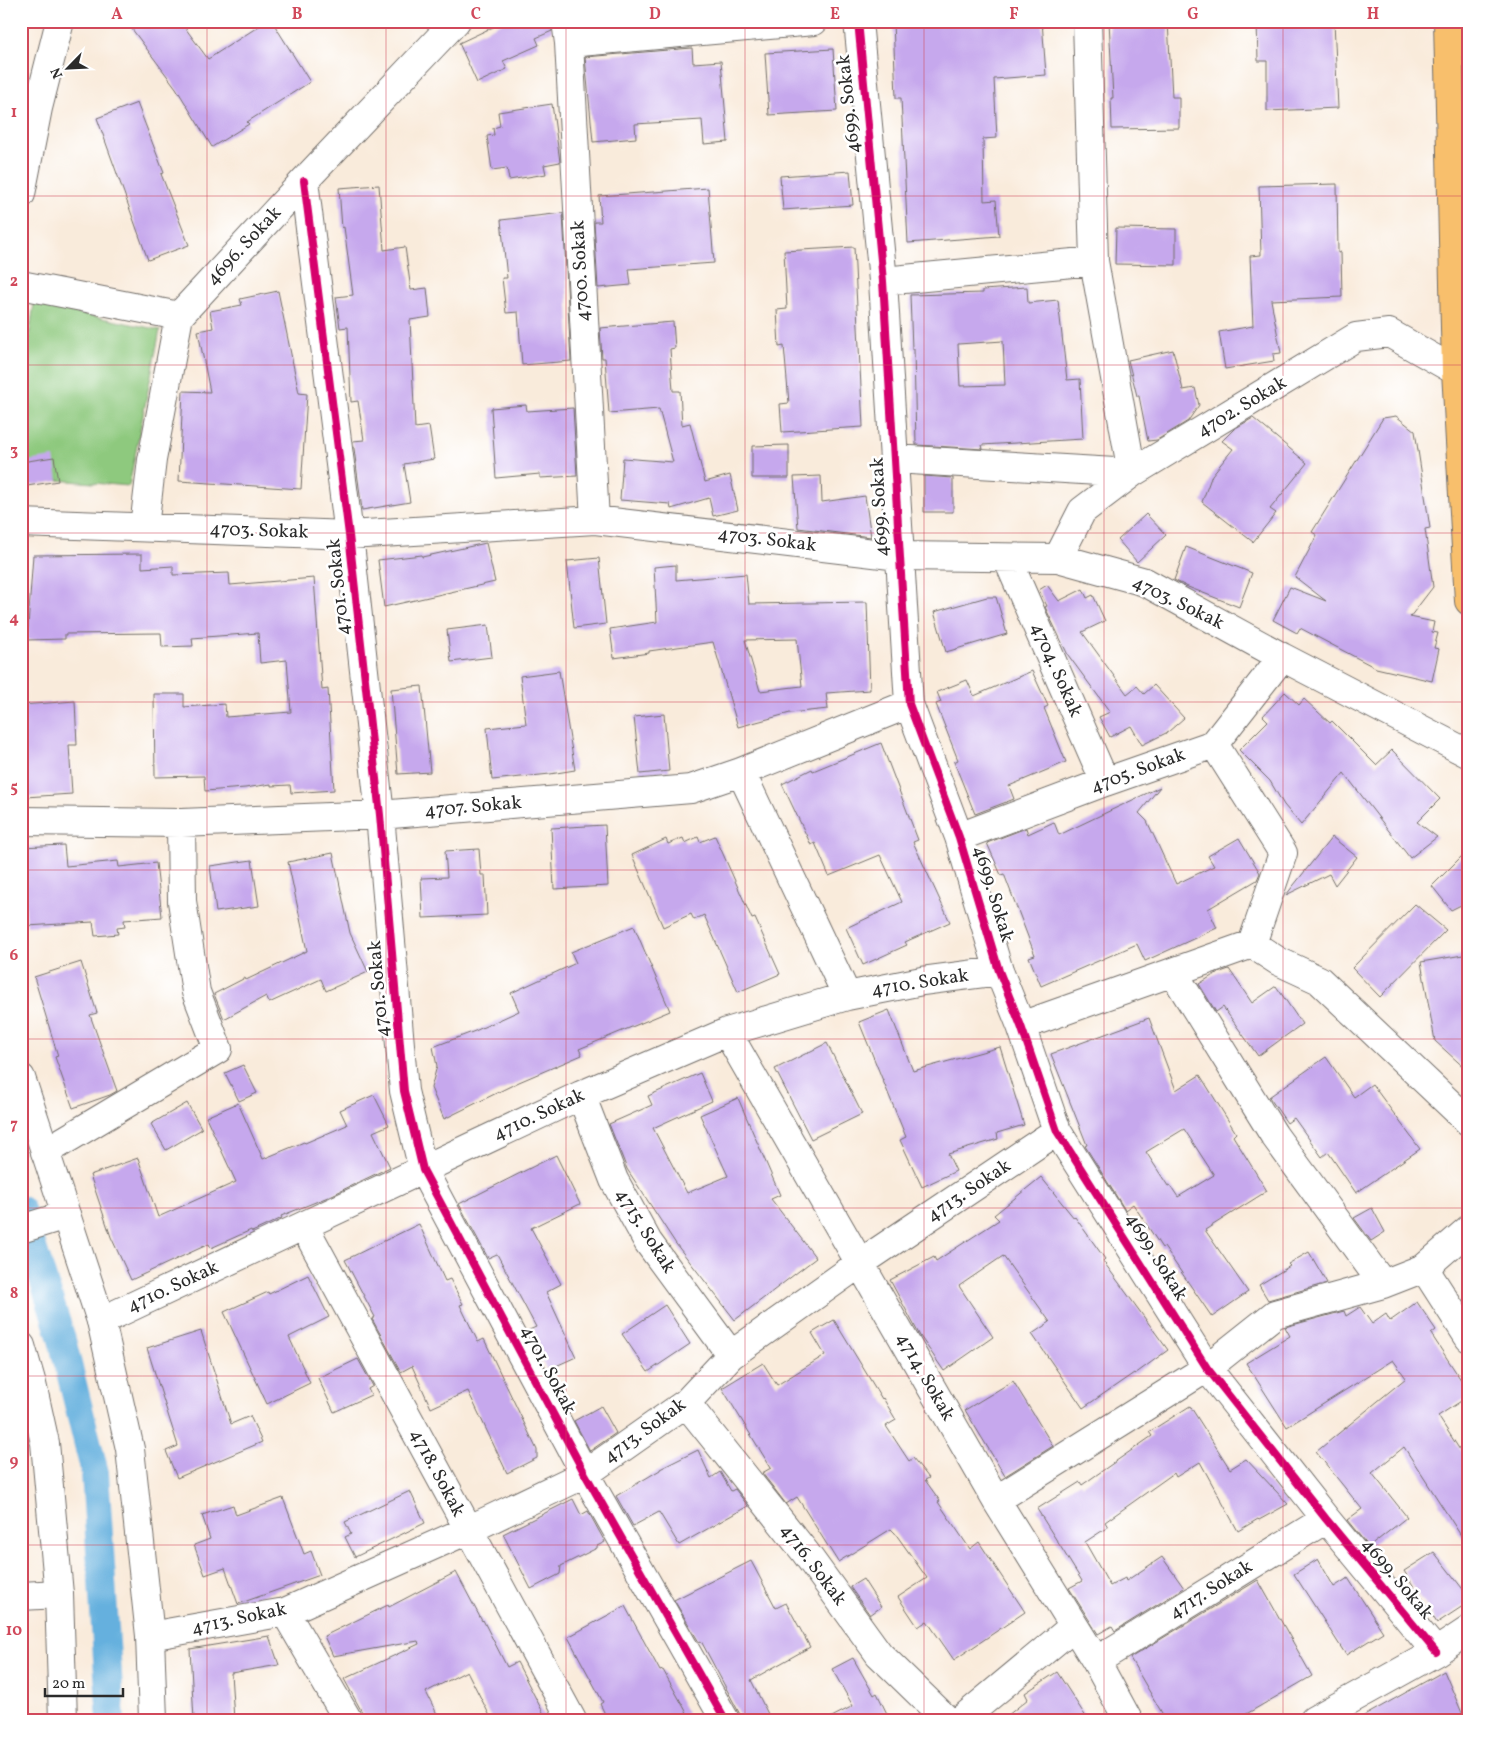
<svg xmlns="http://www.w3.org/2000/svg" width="1490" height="1741" viewBox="0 0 1490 1741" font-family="Vollkorn,serif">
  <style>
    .green { fill: #8ec97e; stroke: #5c7a54 }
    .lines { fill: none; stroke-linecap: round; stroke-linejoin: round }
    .canal { stroke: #65b0de; stroke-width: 28 }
    .building { fill: #c6a8ed; fill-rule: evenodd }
    .minor-casing { stroke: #736e69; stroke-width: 30 }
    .tertiary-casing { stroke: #736e69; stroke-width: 30 }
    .primary-casing { stroke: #736e69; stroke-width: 30 }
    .minor { stroke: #fff; stroke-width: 28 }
    .tertiary { stroke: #fff; stroke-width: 28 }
    .primary { stroke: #f8bf6c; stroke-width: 28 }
    .cycleway-casing { stroke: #fff; stroke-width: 11 }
    .cycleway { stroke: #d6006c; stroke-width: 8 }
    .grid { fill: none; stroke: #d1495b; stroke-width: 1; stroke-opacity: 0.55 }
    .labels { text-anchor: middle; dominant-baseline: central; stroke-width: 5; stroke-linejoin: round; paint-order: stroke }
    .street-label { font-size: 19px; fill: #2b2b2b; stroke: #fff }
    .neatline { fill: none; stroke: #d1495b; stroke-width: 2 }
    .grid-label { font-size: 16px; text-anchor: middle; font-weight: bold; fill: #d1495b }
  </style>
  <rect width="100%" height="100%" fill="#fff"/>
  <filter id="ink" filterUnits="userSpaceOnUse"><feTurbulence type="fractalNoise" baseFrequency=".02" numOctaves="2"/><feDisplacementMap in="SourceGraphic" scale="10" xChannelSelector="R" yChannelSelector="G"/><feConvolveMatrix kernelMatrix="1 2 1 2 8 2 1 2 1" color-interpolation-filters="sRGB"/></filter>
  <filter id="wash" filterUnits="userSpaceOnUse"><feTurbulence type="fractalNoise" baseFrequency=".0096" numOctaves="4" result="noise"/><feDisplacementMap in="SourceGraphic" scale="20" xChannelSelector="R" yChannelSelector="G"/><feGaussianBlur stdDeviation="1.12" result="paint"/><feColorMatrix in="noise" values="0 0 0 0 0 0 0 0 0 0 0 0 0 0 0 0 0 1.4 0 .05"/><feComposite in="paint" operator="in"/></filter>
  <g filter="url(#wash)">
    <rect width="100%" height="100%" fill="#f9ebdb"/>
    <path class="green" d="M34,304L160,330L129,486L21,477V391Z"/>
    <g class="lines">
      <path class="canal" d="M21,1210L61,1336L95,1473L111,1720"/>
    </g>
    <g id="blocks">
      <path class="building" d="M126,21H180L208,59L267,21H272L310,82L247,122L249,124L212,147L176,88Z
        M506,21H551L552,31L536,38L539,45L503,61L507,69L477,83L459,43Z
        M893,21H1042L1046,75L994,79L997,138L983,139L984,201L996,200L999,236L908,243L901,98H896Z
        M1109,21H1168L1172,97H1179V128L1112,129L1111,98H1113Z
        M1257,21H1334L1338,108L1267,111V61H1258Z
        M692,48L693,63L721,61L728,142L704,144L702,120L635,124L636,138L593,142L585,57Z
        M833,49L837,111L769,115L765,53Z
        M137,103L164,173L161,174L189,245L148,260L97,118Z
        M552,104L560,162L544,165L546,174L509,180L507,168L492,170L487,136L494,135L493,128L500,126L498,112Z
        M850,171L853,205L783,210L780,176Z
        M1337,184L1338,253L1341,252L1342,297L1271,300L1281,353L1273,354L1274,361L1225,369L1219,332L1253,326L1250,256L1261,255L1259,186Z
        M379,185L384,250L405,247L411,290L427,288L430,317L410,320L415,428L429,426L434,459L404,464L410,502L362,510L353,441L364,440L358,401L351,402L348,327L340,328L336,297L353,295L344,227L342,228L339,188Z
        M708,188L714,263L629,269L631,285L598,288L594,222H601L599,196Z
        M563,213L571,361L522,365L518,312L506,313L502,278H507L501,220Z
        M1116,228L1176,229V265L1115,264Z
        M854,247L863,427L782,432L780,404L789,403L784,346L779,347L777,310L787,309L784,251Z
        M1027,287L1028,303L1058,300L1067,380L1080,379L1083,439L982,445L983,449L916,445L914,349H912L910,295L983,293V290ZM1003,341L1005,385L960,386L958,344Z
        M278,291L299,393L307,394L301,489L179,481L183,391L210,392L198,331L213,328L210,311L242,305L240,299Z
        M673,322L675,348L670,349L673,391H680L682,425L690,423L705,482L730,475L738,510L713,516L709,498L671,509L670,504L620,500L623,458L673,462L659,409L609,413L605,358H602L600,328Z
        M1173,350L1183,390L1195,388L1199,405L1188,421L1157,440L1148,441L1139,396H1137L1128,360Z
        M526,405L527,411L573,408L577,476L540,478V474L496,478L491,408Z
        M1396,416L1415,431L1430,528L1425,529L1433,587L1410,617L1434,622L1432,632L1438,633L1434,648L1439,649L1432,681L1376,668L1300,628L1297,633L1273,620L1290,587L1326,601L1295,577L1317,535L1312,532L1383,418Z
        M1253,418L1307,463L1270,509L1276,513L1253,542L1202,502L1212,475L1233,449L1222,441L1234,429Z
        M789,445V478H752V446Z
        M54,457L58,481L21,487V462Z
        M821,476L822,502L865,496L871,537L798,528L794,477Z
        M924,476L953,478V512H924Z
        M1146,514L1166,535L1137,562L1118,540Z
        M486,543L495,582L384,607L378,560L422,555V557Z
        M1186,547L1252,573L1239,607L1188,587L1174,580Z
        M142,554V568L173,566V575L229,573L230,585L314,578L322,690L328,689L334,790L291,793L290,785L271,786V784L245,788L205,791L204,776L155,777L154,694H184V707L225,704L226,717L291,712L287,660L260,663L258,633L192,638L193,646L162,647L161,633L65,634V639L27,640L33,555Z
        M599,558L606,624L574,628L567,561Z
        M676,565V580L746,574L749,604L867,602L870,690L826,693L828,709L790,713L738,727L713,642L649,651V653L614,658L610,629L657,622L654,567ZM797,639L802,686L760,691L745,640Z
        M1047,585L1059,601L1083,589L1087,598L1093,595L1105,621L1082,632L1127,694L1137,686L1144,694L1154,685L1184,718L1168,732L1142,745L1131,726L1110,737L1099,717L1110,712L1068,655L1045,607L1047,606L1039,590Z
        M987,597H996L1007,634L946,652L934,612Z
        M488,625L492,657L451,662L447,630Z
        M559,671L575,770L550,774L492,780L487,728L526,724L520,676Z
        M1032,671L1048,706L1044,708L1066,762L1009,786L1014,799L975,814L954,762L958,760L936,704L941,702L937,692L967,680L974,696Z
        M422,686L430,772L398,774L391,689Z
        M1285,692L1299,705L1304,699L1330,723L1332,721L1376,765L1392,750L1440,799L1417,822L1437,837L1410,858L1344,773L1301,825L1284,805L1270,781L1239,750L1268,721L1263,716Z
        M75,701L77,745H69L72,794L25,797L22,753L21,705Z
        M664,714L669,771L640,774L634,717Z
        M881,743L918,840L913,842L950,922L905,942L907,945L863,965L846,928L902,902L880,855L829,876L815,843L811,845L782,784L812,769L813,771Z
        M1160,787L1139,813L1147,821L1176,884L1214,866L1208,856L1239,838L1260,873L1257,880L1208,909L1217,928L1145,961L1137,944L1041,986L1029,957L1035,955L1004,874L1001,875L987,843L1026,828L1028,834L1054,822L1059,835Z
        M605,825L608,886L554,889L551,828Z
        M715,836L752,919L755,918L780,974L738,992L704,915L694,920L691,914L663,927L632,855L666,839L668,844L683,838L685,843L698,837L700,842Z
        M1332,837L1357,857L1335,885L1329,874L1286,895Z
        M64,845L66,866L118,861L119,867L156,863L162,917L124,920L125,927L117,928L118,934L95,936L93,922L27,926L21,847Z
        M479,849L481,875H485L487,915L423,918L421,878L447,877L445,851Z
        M1469,849V901L1451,910L1432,886Z
        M333,853L350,933L368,972L326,991L321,979L269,1003L266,996L224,1019L214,994L245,978L246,980L307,951L288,862Z
        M252,860L259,906L216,912L210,866Z
        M1415,904L1446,930L1380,997L1352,968Z
        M634,926L670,1011L579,1049L582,1055L519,1082L444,1119L431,1088L437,1066L433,1047L475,1031L519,1011L511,993L576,963L571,952Z
        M1469,954V1072L1435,1041L1421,962Z
        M81,962L97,1013L90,1015L117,1091L110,1095L73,1108L55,1057L58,1056L34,977Z
        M1229,969L1252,1003L1276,986L1302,1024L1258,1056L1223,1007L1216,1012L1199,984L1215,974Z
        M889,1010L913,1071L1000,1047L1024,1125L997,1133L998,1139L948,1154L956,1171L922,1187L900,1140L906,1137L859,1022Z
        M1149,1018L1176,1090L1200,1075L1236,1133L1233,1136L1267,1191L1205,1230L1248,1292L1212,1317L1164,1247L1162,1248L1133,1204L1125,1210L1085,1146L1087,1145L1051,1054ZM1184,1129L1214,1175L1178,1197L1170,1185L1168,1186L1146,1152Z
        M827,1043L862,1114L811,1139L775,1069Z
        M1326,1057L1354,1097L1372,1084L1420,1149L1356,1193L1328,1152L1322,1157L1294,1118L1287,1123L1269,1097Z
        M243,1065L257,1093L239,1101L225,1073Z
        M700,1073L712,1101L653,1128L687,1193L728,1176L700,1115L738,1098L780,1195L771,1199L816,1258L735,1320L676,1244L627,1169L609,1124L652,1105L648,1096Z
        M374,1095L389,1125L373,1132L390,1167L328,1197L281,1216L282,1218L252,1232L251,1230L211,1248L209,1244L131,1280L111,1237L90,1175L138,1158L158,1217L236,1182L206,1117L238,1103L263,1159L304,1142L305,1143L347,1125L340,1110Z
        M187,1103L202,1129L166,1150L151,1124Z
        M556,1155L580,1204L531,1228L561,1284L546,1292L576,1357L547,1370L527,1331L536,1327L497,1254L488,1258L459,1204Z
        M1041,1177L1074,1218L1075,1217L1105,1259L1103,1261L1168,1350L1135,1374L1134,1373L1083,1408L1032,1334L1050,1322L1003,1256L959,1286L993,1337L944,1371L920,1336L890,1280L934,1257L936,1261L999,1220L994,1215Z
        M1372,1208L1385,1232L1371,1241L1354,1218Z
        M419,1224L445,1281L450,1279L463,1304L460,1305L478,1342L484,1339L537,1450V1458L507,1473L468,1391L431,1408L412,1366L401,1372L372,1319L375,1317L345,1260Z
        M1309,1252L1327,1283L1268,1300L1259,1285L1290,1266L1288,1264Z
        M308,1275L329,1317L289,1337L310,1383L267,1404L224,1312L268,1292L269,1294Z
        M1417,1302L1436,1330L1431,1334L1469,1392V1396L1438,1416L1469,1464V1548L1404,1447L1372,1473L1407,1517L1369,1547L1347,1520L1362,1509L1316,1452L1406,1378L1393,1360L1287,1427L1246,1363L1290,1336L1285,1327L1344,1311L1346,1316L1360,1307L1372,1324L1386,1314L1390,1321Z
        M665,1305L690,1344L648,1372L622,1334Z
        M834,1320L882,1399L883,1398L896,1420L886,1426L909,1461L913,1458L929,1478L925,1480L940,1501L938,1502L970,1549L979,1542L1025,1612L954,1660L927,1621L918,1627L898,1597L927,1578L895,1533L891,1529L838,1562L797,1497L786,1504L762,1473L771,1468L722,1388L763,1363L777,1385L825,1355L812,1333Z
        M201,1331L231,1424L250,1416L262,1442L177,1478L166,1451L178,1446L147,1348Z
        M358,1359L373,1386L368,1389L371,1395L334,1412L318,1378Z
        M1013,1381L1053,1446L1005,1476L965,1410Z
        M601,1406L616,1433L590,1451L574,1421Z
        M1190,1406L1230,1469L1246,1459L1288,1504L1259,1520L1258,1519L1238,1531L1200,1462L1176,1477L1174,1473L1105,1522L1108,1527L1085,1542L1110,1586L1125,1578L1126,1581L1162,1557L1184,1588L1115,1631L1112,1626L1098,1634L1069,1588L1082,1581L1037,1509L1080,1482L1082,1485L1152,1436L1149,1432Z
        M698,1450L711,1478L720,1472L731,1491L735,1489L748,1506L679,1545L659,1512L633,1526L616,1496L660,1470V1469Z
        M410,1491L425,1523L355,1557L345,1537L351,1534L345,1522Z
        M283,1498L304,1554L311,1551L320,1575L238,1604L225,1568L205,1575L194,1545L210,1539L202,1515L233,1505L236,1515Z
        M573,1499L581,1515L588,1511L605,1542L597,1546V1548L561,1566L560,1574L531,1589L503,1534Z
        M1434,1552L1469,1597V1602L1437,1623L1404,1571Z
        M1318,1559L1334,1587L1348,1578L1383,1632L1346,1655L1294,1574Z
        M751,1561L776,1608L786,1603L810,1647L751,1680L771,1720H743L701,1641L699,1642L674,1600Z
        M456,1572L482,1621L483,1620L507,1667L517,1662L547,1720H492L467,1671L426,1692L440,1720H364L362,1712L344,1679L419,1644L418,1641L333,1656L324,1636L388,1605L389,1607Z
        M863,1579L881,1607L870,1615L850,1587Z
        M1258,1580L1312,1676L1236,1720H1166L1130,1658Z
        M625,1606L660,1671L663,1670L687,1713L675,1720H608L600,1704L603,1702L568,1637Z
        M269,1636L279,1665L231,1673L234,1720H194L190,1649Z
        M853,1658L874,1695L877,1693L890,1720H826L853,1706L832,1669Z
        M1444,1671L1465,1720H1357Z
        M1057,1672L1088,1720H1002L1028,1699L1025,1693Z"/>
    </g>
  </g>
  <g filter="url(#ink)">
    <use href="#blocks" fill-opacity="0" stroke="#736e69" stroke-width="1"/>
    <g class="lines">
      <g class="minor-casing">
        <path id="minor" d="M566,21L569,43L595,520
          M858,21L883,281L909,704L959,837L999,971L1021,1026L1057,1131L1207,1368L1326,1519L1436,1652
          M569,43L814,21
          M304,181L349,535L380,815L404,1091L423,1170L585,1474L725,1720
          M883,281L1094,261
          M21,285L179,316
          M894,459L1132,473L1094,261L1087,21
          M21,523L349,535L595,520L899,556L1058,558L1145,582L1282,657L1469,754
          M144,527L152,460L179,316L304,181L456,21
          M1007,558L1105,782
          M1058,558L1082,511L1132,473L1356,337L1389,333L1456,371
          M1214,744L1283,853L1252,944
          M741,772L847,996
          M21,821L181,823L380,815L691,789L741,772L909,704
          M959,837L1105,782L1214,744L1282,657
          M1252,944L1278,961L1319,980L1469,1122
          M1173,972L1274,1135L1383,1284
          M1021,1026L1252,944
          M727,1032L996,1500L1096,1661L1128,1720
          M581,1095L614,1180L648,1242L731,1355
          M45,1152L218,1049L196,992L182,901L181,823
          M304,1226L572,1720
          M21,1229L66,1215
          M1424,1268L1469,1338
          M101,1321L581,1095L727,1032L847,996L922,981L999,971
          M686,1403L805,1552L879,1654L947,1720
          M996,1500L1207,1368L1275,1314L1383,1284L1424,1268L1469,1229
          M21,1596L59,1594
          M285,1612L348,1720
          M150,1636L285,1612L468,1530L585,1474L686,1403L731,1355L859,1264L1057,1131
          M1096,1661L1326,1519
          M961,1720L1074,1626
          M1314,1720L1436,1652L1469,1630"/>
      </g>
      <g class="tertiary-casing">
        <path id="tertiary" d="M21,194L38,108L60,21
          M21,1078L101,1321L130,1449L150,1636L153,1720
          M21,1346L32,1384L45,1443L59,1594L63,1720"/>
      </g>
      <g class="primary-casing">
        <path id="primary" d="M1448,21L1456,371L1469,601"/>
      </g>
      <use href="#minor" class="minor"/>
      <use href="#tertiary" class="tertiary"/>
      <use href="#primary" class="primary"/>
      <g class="cycleway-casing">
        <path id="cycleway" d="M858,21L883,281L909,704L959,837L999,971L1021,1026L1057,1131L1207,1368L1326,1519L1436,1652
          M304,181L349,535L380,815L404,1091L423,1170L585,1474L725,1720"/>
      </g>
      <use href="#cycleway" class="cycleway"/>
    </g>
  </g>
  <path class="grid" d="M207,21V1720M386,21V1720M566,21V1720M745,21V1720M924,21V1720M1104,21V1720M1283,21V1720M21,196H1469M21,365H1469M21,533H1469M21,702H1469M21,870H1469M21,1039H1469M21,1208H1469M21,1376H1469M21,1545H1469"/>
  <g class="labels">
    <g class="street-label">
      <text transform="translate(849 104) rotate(-96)">4699. Sokak</text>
      <text transform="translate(244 246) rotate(-47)">4696. Sokak</text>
      <text transform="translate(581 271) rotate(-93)">4700. Sokak</text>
      <text transform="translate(1242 407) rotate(-31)">4702. Sokak</text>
      <text transform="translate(880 507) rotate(-93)">4699. Sokak</text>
      <text transform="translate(259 531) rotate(2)">4703. Sokak</text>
      <text transform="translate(767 540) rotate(7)">4703. Sokak</text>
      <text transform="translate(339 587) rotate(-96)">4701. Sokak</text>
      <text transform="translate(1178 603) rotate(26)">4703. Sokak</text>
      <text transform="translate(1056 670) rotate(66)">4704. Sokak</text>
      <text transform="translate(1138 771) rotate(-20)">4705. Sokak</text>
      <text transform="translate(473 807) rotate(-5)">4707. Sokak</text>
      <text transform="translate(993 894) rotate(73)">4699. Sokak</text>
      <text transform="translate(920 983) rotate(-9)">4710. Sokak</text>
      <text transform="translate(379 989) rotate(-95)">4701. Sokak</text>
      <text transform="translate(539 1115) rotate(-25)">4710. Sokak</text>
      <text transform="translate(969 1191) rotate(-34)">4713. Sokak</text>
      <text transform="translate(645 1231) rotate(58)">4715. Sokak</text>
      <text transform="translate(1156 1257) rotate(58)">4699. Sokak</text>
      <text transform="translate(173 1287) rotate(-25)">4710. Sokak</text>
      <text transform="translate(548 1370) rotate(62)">4701. Sokak</text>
      <text transform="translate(925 1377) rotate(60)">4714. Sokak</text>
      <text transform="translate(645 1431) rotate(-36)">4713. Sokak</text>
      <text transform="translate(437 1473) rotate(62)">4718. Sokak</text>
      <text transform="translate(813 1565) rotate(53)">4716. Sokak</text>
      <text transform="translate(1397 1579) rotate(50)">4699. Sokak</text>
      <text transform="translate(1211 1590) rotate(-32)">4717. Sokak</text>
      <text transform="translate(239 1619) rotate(-12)">4713. Sokak</text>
    </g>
  </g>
  <rect width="1490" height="1741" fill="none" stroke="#fff" stroke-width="55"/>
  <g transform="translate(68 68) rotate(246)" stroke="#ffffff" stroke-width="4" paint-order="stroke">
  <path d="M0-4L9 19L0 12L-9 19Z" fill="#2b2b2b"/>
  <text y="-8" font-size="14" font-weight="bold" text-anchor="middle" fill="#2b2b2b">N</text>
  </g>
  <path d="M45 1688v8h78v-8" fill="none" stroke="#2b2b2b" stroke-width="2.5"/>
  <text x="52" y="1688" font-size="15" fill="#2b2b2b" stroke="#ffffff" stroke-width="4" paint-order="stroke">20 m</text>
  <rect x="28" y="28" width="1434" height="1686" class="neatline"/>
  <g class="grid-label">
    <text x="117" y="19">A</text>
    <text x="297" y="19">B</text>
    <text x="476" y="19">C</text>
    <text x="655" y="19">D</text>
    <text x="835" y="19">E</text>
    <text x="1014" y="19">F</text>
    <text x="1193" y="19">G</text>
    <text x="1373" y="19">H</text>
    <text x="14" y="117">1</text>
    <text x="14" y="286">2</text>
    <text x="14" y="455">3</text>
    <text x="14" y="623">4</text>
    <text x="14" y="792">5</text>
    <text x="14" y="960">6</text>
    <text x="14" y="1129">7</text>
    <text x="14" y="1298">8</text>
    <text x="14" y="1466">9</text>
    <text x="14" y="1635">10</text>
  </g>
</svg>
